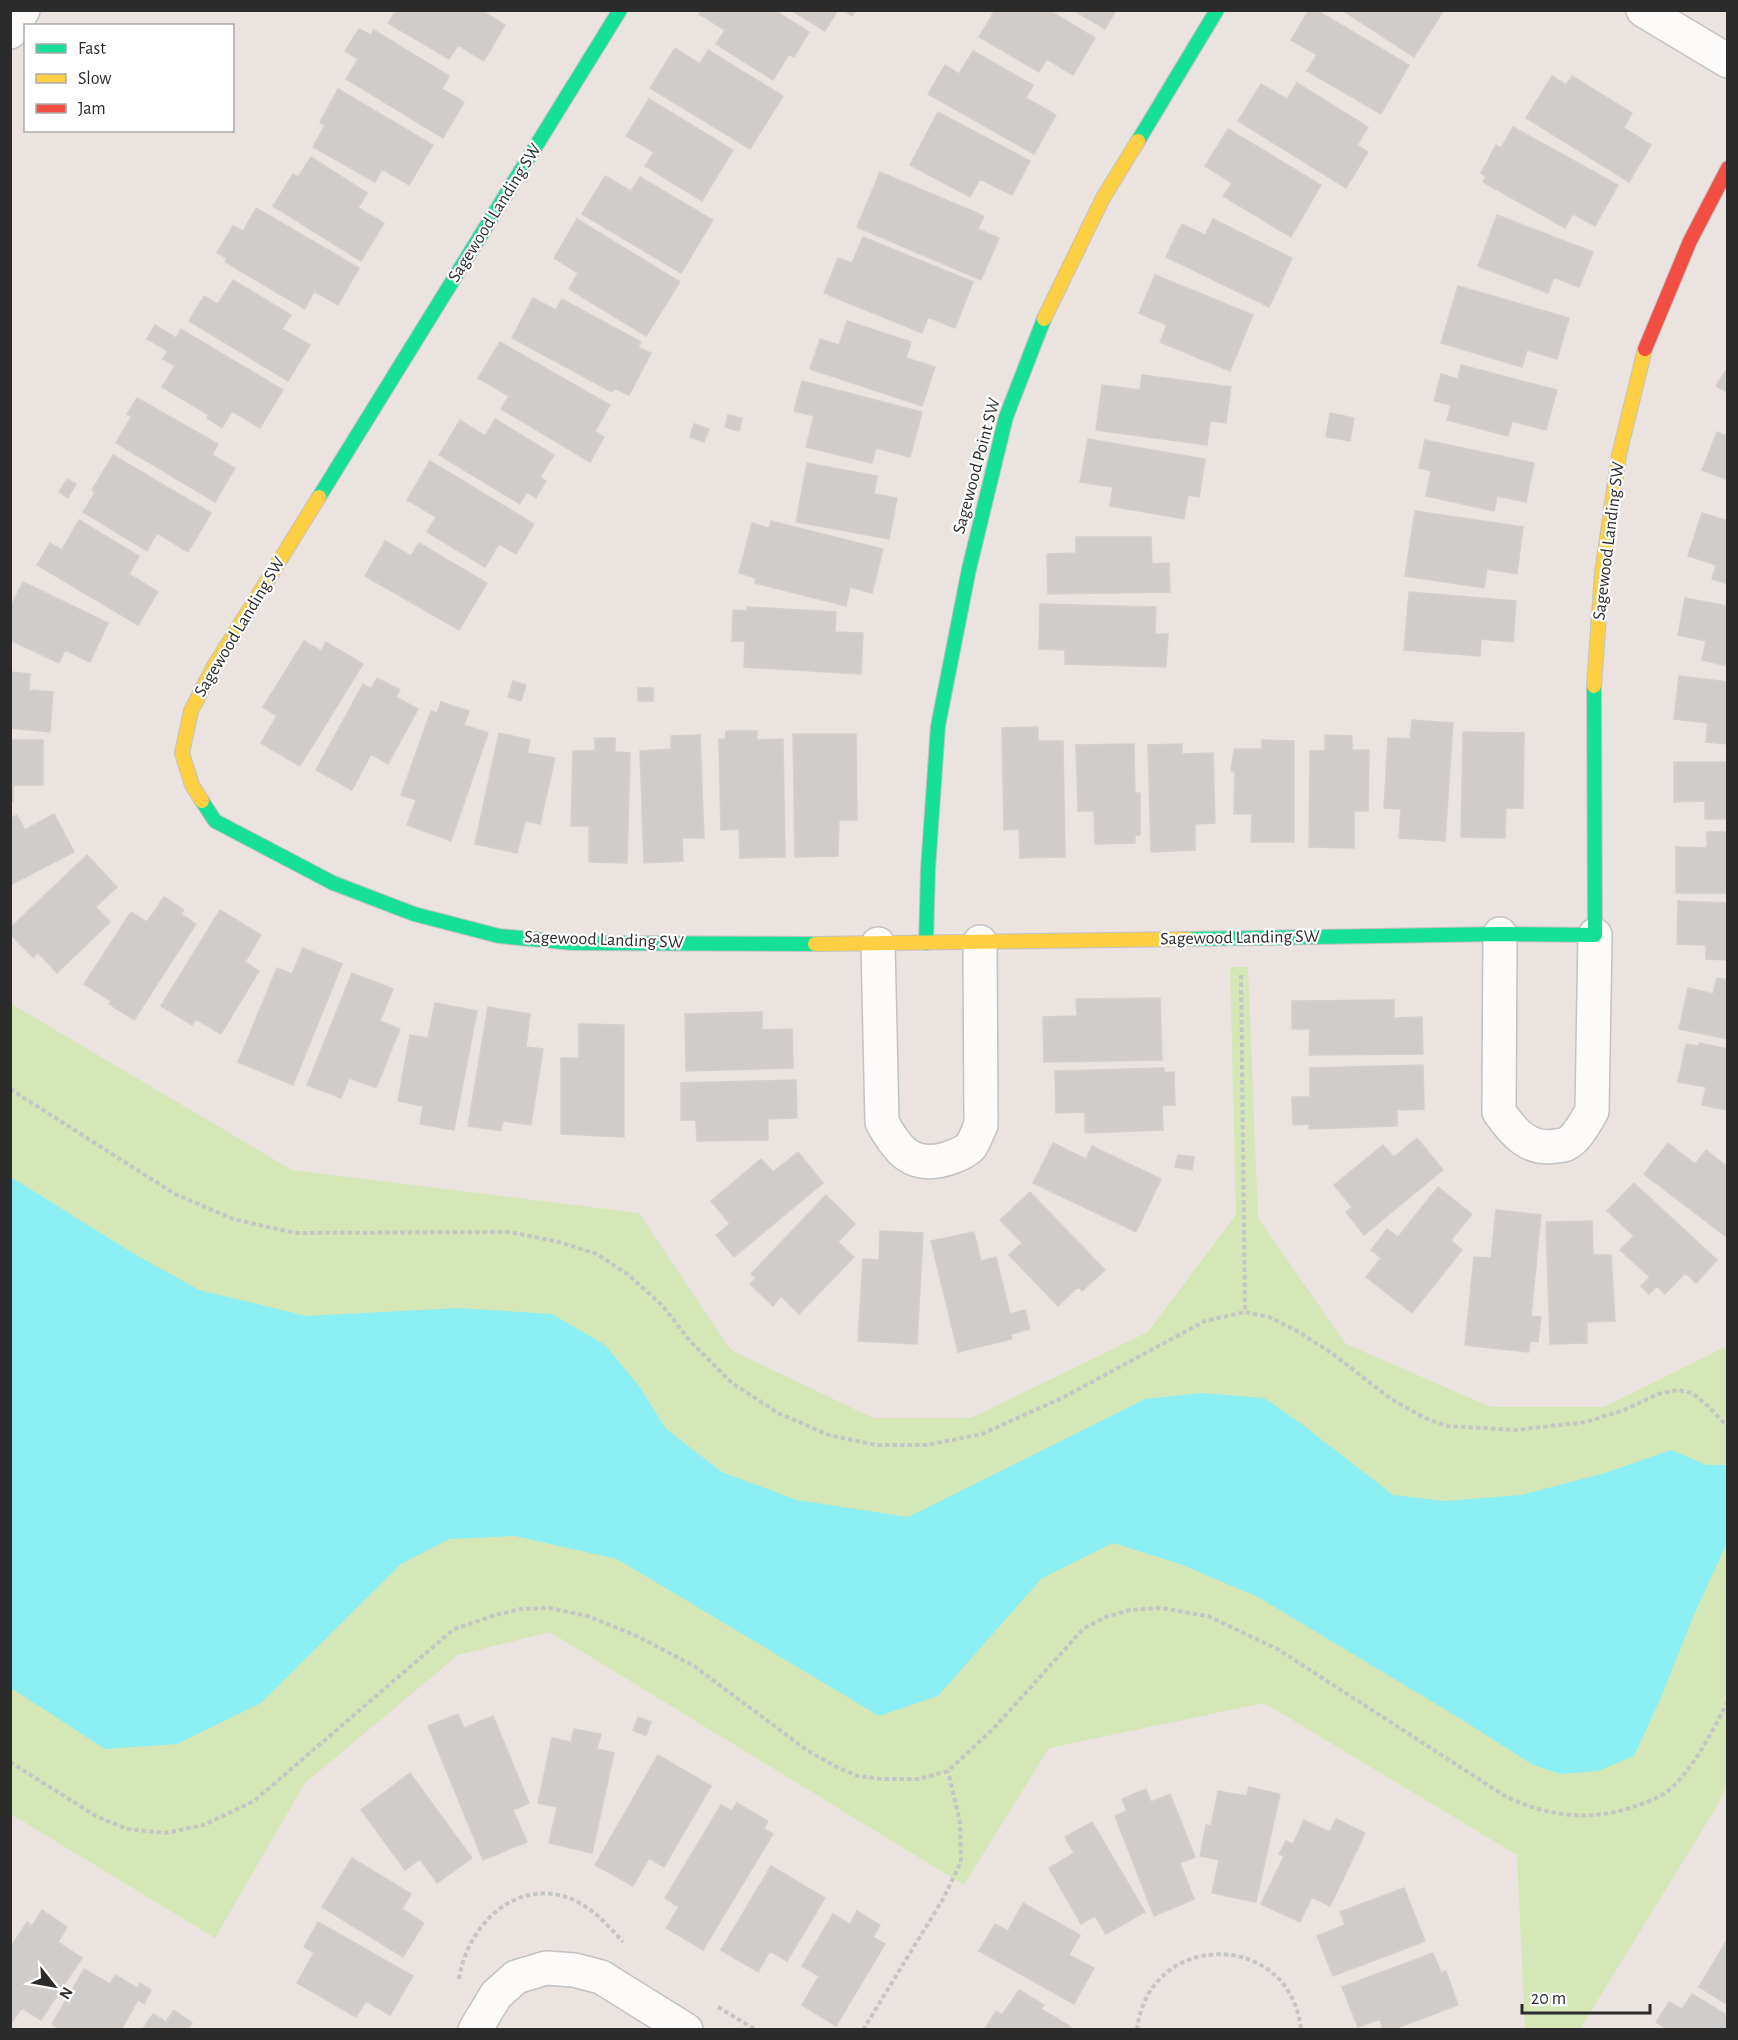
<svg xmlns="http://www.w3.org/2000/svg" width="1738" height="2040" viewBox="0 0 1738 2040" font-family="'Alegreya Sans',sans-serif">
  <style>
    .green { fill: #d5e7b6 }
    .water { fill: #8ceff3 }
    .building { fill: #d0ccc9; stroke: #d5cfcc; stroke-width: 1.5 }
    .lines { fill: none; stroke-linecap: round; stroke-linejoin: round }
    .street-casing { stroke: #c3c1c2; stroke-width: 36 }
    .fast-casing { stroke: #c3c1c2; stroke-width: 16 }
    .slow-casing { stroke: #c3c1c2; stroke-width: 16 }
    .jam-casing { stroke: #c3c1c2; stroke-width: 16 }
    .path { stroke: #c6c6c6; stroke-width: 4; stroke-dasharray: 4.5 3; stroke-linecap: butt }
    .street { stroke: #fcfbfa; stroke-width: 33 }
    .fast { stroke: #16e098; stroke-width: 14 }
    .slow { stroke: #ffcf43; stroke-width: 14 }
    .jam { stroke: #f24e42; stroke-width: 14 }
    .labels { text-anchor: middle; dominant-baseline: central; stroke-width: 4.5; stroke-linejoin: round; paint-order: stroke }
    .street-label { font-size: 18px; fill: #2b2b2b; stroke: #fff }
  </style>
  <rect width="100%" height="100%" fill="#eae3e0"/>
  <path class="green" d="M1230,967H1248L1258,1218L1346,1344L1491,1407H1604L1727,1346V1785L1719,1803L1580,2029H1525L1517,1855L1264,1703L1049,1748L964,1885L550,1632L458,1655L305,1783L215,1938L11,1814L10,1003L292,1170L639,1213L731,1350L873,1418H971L1148,1332L1236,1215Z"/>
  <path class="water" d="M11,1177L131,1252L199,1290L306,1316L459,1308L552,1314L605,1345L639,1386L666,1429L722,1472L797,1500L908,1517L1145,1399L1201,1393L1264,1398L1299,1422L1393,1495L1445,1501L1521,1495L1605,1473L1671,1450L1707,1465H1727V1543L1693,1617L1661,1697L1634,1756L1598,1771L1561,1774L1533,1765L1456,1716L1258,1597L1180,1564L1113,1543L1042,1578L938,1696L879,1716L617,1559L515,1536L450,1539L401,1564L261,1703L177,1744L105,1749L11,1688Z"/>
  <path class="building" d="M396,10H481L505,25L484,61L458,45L449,59L388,23Z
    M701,10H774L809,32L794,57L789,54L773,80L716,44L725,30L699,14Z
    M791,10H838L825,31Z
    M843,10H856L852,16Z
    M995,10H1049L1095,38L1073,75L1047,59L1039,72L979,37Z
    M1073,10H1116L1105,29Z
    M1309,10H1316L1409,65L1381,114L1307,71L1317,55L1291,40Z
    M1342,10H1444L1414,57Z
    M359,29L371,35L374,30L449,76L442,89L464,102L443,138L346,79L358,59L345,51Z
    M675,48L700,64L708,50L783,96L750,149L650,88Z
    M973,51L1033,85L1026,98L1056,115L1034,154L928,94L945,65L959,74Z
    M1552,76L1566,85L1572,76L1632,113L1624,128L1651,145L1629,182L1526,118Z
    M1297,83L1368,127L1357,145L1368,152L1346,188L1238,121L1261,84L1287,99Z
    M338,89L433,145L409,185L382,169L375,182L313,147L325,125L320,122Z
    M649,99L733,150L702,201L645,166L654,152L626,136Z
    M938,112L1030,161L1012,195L980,179L970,197L910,165Z
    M1513,127L1618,185L1595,226L1573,214L1565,228L1483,182L1486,177L1481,173L1496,145L1501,148Z
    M1228,129L1321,185L1291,237L1223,196L1232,183L1205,166Z
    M311,157L367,193L358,208L384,223L361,261L273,206L293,174L298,177Z
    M880,172L984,216L978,229L999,238L981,280L857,227Z
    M605,176L631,191L640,177L713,220L681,273L582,214Z
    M256,208L359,268L338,305L314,291L305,309L225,262L227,258L217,253L233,226L243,231Z
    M1497,215L1593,252L1579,287L1554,277L1548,293L1478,266Z
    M577,219L680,282L646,336L569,289L578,273L554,258Z
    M1213,219L1292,258L1269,307L1166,257L1182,224L1205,235Z
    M863,237L973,282L955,328L928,317L922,333L824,293L838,258L852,263Z
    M1155,275L1253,315L1230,371L1160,342L1167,325L1139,313Z
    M233,280L291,315L282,329L310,345L288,381L189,321L204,296L218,304Z
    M1458,286L1569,318L1557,359L1527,350L1522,367L1441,343Z
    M533,298L556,310L562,299L641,342L638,347L651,353L629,395L614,388L612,392L512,338Z
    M847,321L911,342L906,358L935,367L922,406L810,369L820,339L839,345Z
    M155,325L176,338L181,329L283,390L260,428L232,411L222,428L207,418L209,415L162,387L175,366L163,359L168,351L147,339Z
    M500,342L610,405L595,431L604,437L590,462L501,409L509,396L478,378Z
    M1461,365L1557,390L1546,430L1512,421L1508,436L1447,420L1451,405L1434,401L1441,374L1458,379Z
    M1728,367V393L1716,386Z
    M1142,375L1231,387L1226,423L1210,421L1207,445L1096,430L1102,385L1140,390Z
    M802,381L922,412L910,457L876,448L872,463L806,447L814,416L794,411Z
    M137,398L218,444L212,455L235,468L215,502L116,443L131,417L127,414Z
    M1330,413L1354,418L1350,441L1326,437Z
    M728,415L742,418L739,431L725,427Z
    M495,419L554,455L540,477L546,481L536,498L527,492L520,504L439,455L460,420L485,436Z
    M694,424L709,429L704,442L690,437Z
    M1717,432L1728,436V480L1702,470Z
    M1088,439L1205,459L1199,497L1188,495L1184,519L1110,506L1113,487L1080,482Z
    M1425,440L1534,463L1526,502L1497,496L1494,511L1426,496L1431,471L1419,468Z
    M113,455L211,513L188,552L157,533L147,551L83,512L95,493L92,490Z
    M430,461L534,524L516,554L499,544L485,567L427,532L436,517L407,500Z
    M807,463L877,476L874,494L897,498L889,539L796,522Z
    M67,479L76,484L68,498L59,492Z
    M1415,511L1523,527L1517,574L1487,569L1484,588L1405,576Z
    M1702,513L1728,521V584L1712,579L1716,565L1688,556Z
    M79,520L139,556L129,574L158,592L138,625L37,565L50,543L62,550Z
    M771,521L883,549L872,593L850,587L846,606L755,583L756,578L739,573L752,523L769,528Z
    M1076,537H1151L1152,564L1169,563L1170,592L1048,594L1047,554L1076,553Z
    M385,541L411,556L419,543L487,583L459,630L365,576Z
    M23,582L108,623L90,662L65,650L59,663L10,640V609Z
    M1409,592L1516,601L1513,642L1481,639L1480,656L1404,650Z
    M1685,598L1728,606V666L1702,660L1706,641L1678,635Z
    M1040,604L1156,607L1155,634H1168L1166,667L1065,664V650L1039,649Z
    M747,607L836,612L835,632L863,633L861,674L744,667L745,641H732L733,610L747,611Z
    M304,641L321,651L326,642L363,664L300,766L261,743L277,716L263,707Z
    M10,672L30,674L29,690L53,692L50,732L10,728Z
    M1679,676L1728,682V744L1706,742L1708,723L1674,719Z
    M377,678L400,690L396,697L418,709L388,764L371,754L352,790L316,770L363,684L371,689Z
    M513,681L526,685L521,701L508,697Z
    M638,688H653V701H638Z
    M441,702L469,711L464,725L488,733L451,841L407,825L416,800L401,795L431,711L437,713Z
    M1412,720L1453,723L1445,841L1399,838L1401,809L1384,808L1388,738L1410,739Z
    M1038,727V741H1063L1065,857L1020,858L1019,829L1004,830L1002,728Z
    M726,731H757V740L783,739L785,857L740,858L739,829L721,830L719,739H725Z
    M1463,732L1524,733L1523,808H1506L1505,838L1461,837Z
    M499,733L530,740L527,753L555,758L540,824L525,821L517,853L475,844Z
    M793,734H856L857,820H839L838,856L795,857Z
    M700,735L704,838H682L683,861L644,863L640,751L671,749V736Z
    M1325,735L1352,736V750H1369L1368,811H1354V848L1309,847L1310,751H1325Z
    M595,738H615V752L630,753L627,863L589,862V826H571L573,751H595Z
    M10,740H43V785H13V801H10Z
    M1262,740L1294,741V842H1251L1252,814H1234L1235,771H1231L1234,749H1262Z
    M1134,744L1135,793H1140V835H1135V843L1095,844L1094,811H1078L1076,745Z
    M1182,744V754L1213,753L1215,823L1195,824V850L1151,852L1148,745Z
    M1674,762H1728V819H1705V801L1674,802Z
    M54,814L74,852L10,885V819L17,815L25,830Z
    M1707,832H1728V893H1676V847L1707,848Z
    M87,855L117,887L96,907L110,922L57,973L38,953L33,957L10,934V928Z
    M164,897L184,910L181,914L196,924L134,1020L109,1004L111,1001L84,984L131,912L147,922Z
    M1678,901L1728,903V960L1706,959V945L1677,944Z
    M220,910L261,935L245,962L259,971L221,1034L196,1019L192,1025L161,1006Z
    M303,948L342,964L293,1085L238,1062L277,968L292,974Z
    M352,973L393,989L380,1021L400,1029L376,1088L349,1078L341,1098L307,1085Z
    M1717,978L1728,980V1039L1679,1029L1688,988L1713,994Z
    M1160,998L1162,1060L1044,1062L1043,1017L1077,1016L1076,999Z
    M1394,1000V1018L1422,1017L1423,1054L1309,1055L1310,1029H1292V1001Z
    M435,1003L477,1011L454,1130L420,1124L423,1106L398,1101L410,1035L428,1038Z
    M488,1007L530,1014L526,1047L543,1049L531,1125L503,1121L501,1131L468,1126Z
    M762,1012V1030L792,1029L793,1068L686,1071L685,1014Z
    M579,1024L624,1025V1137L561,1134V1058H579Z
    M1699,1043L1728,1049L1727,1110L1702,1105L1706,1087L1678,1082L1686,1044L1698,1046Z
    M1423,1065L1424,1109L1397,1110V1126L1309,1129V1124L1293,1125L1292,1097H1310V1068Z
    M1164,1068V1073L1174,1072L1175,1105H1162L1163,1130L1085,1133V1112L1056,1113L1055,1071Z
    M796,1080L797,1118L768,1119V1140L697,1141L696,1120H681V1083Z
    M1417,1138L1443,1170L1364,1235L1346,1212L1352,1207L1334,1185L1383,1145L1394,1157Z
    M1053,1143L1086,1159L1092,1146L1161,1179L1136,1232L1033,1183Z
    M1668,1143L1695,1164L1706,1150L1728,1167V1238L1644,1174Z
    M798,1152L823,1183L734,1257L716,1235L730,1224L711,1201L761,1159L773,1172Z
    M1178,1155L1194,1157L1192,1170L1175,1167Z
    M1634,1183L1717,1260L1696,1283L1685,1273L1665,1294L1657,1286L1649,1294L1641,1286L1650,1277L1620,1250L1634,1236L1607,1211Z
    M1438,1187L1472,1214L1451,1240L1462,1250L1412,1313L1366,1277L1381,1258L1371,1250L1387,1229L1398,1237Z
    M1030,1192L1105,1270L1082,1291L1078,1287L1058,1306L1009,1255L1022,1243L1000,1220Z
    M826,1195L855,1224L838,1242L854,1257L799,1314L781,1296L773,1306L750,1284L756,1278L751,1274Z
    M1496,1210L1541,1215L1531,1316L1541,1317L1538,1342L1530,1341L1529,1352L1465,1345L1474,1257L1491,1258Z
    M1592,1221L1593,1255H1611L1615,1321L1587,1322V1343L1550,1344L1546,1222Z
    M880,1231L923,1233L917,1344L858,1341L863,1259L879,1260Z
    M974,1232L981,1261L996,1257L1010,1314L1025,1310L1030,1329L1011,1334L1012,1339L958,1352L931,1241Z
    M458,1714L464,1728L493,1716L529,1803L513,1810L527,1842L483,1860L428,1726Z
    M638,1717L651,1722L646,1736L633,1730Z
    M574,1729L601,1734L597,1749L614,1753L592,1853L549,1843L557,1807L538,1803L552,1738L571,1742Z
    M658,1755L711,1786L664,1867L649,1858L633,1886L595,1865Z
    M410,1773L472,1858L437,1883L420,1859L405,1870L361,1810Z
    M1249,1787L1280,1794L1256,1902L1212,1893L1219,1860L1200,1856L1206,1825L1211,1826L1218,1791L1247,1796Z
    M1146,1789L1151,1802L1170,1794L1195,1857L1180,1863L1194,1899L1154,1916L1115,1816L1127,1811L1122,1799Z
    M737,1803L768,1821L764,1829L773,1834L703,1950L666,1928L679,1907L665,1898L721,1805L732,1811Z
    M1336,1819L1365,1833L1330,1906L1312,1897L1300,1922L1261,1904L1284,1856L1279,1854L1286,1841L1293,1844L1304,1820L1330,1832Z
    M1092,1822L1145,1912L1106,1934L1095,1916L1081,1924L1049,1868L1074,1853L1065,1837Z
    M352,1858L411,1894L402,1909L424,1923L403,1957L322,1907Z
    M771,1866L825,1898L787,1961L770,1951L758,1972L721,1950Z
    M1404,1888L1425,1941L1333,1976L1317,1936L1345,1925L1340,1912Z
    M1023,1903L1080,1935L1069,1955L1094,1968L1074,2004L979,1951L995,1924L1008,1931Z
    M42,1910L67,1927L58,1942L82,1958L41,2020L22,2008L10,2025V1948L27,1922L32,1926Z
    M857,1911L880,1925L873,1937L885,1944L836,2026L802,2005L819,1976L802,1966L833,1914L850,1924Z
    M318,1922L413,1976L390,2015L366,2001L356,2017L297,1983L314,1953L304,1947Z
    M1728,1938V2005L1699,1987Z
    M1433,1953L1441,1973L1446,1971L1458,2005L1391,2030H1383L1380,2019L1358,2027L1342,1987Z
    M84,1969L110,1984L115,1975L137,1988L140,1983L151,1990L144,2004L138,2000L121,2030H62L52,2024Z
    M1019,1990L1044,2005L1041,2009L1071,2027L1069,2030H984L996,2011L1002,2015Z
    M1692,1994L1728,2016V2030H1669L1656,2022L1669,2002L1682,2009Z
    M174,2010L192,2023L188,2030H142L153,2014L166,2022Z"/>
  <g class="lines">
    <g class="street-casing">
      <path id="street" d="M1643,10L1728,61
        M10,32L23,10
        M1500,934L1499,1112C1514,1133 1529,1151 1556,1146C1559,1145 1563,1146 1566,1144C1577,1139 1586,1121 1592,1111L1595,935
        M878,944L882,1122C897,1150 912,1169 946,1159C953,1157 966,1152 971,1146C975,1140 978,1131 981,1125L980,942
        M475,2030L496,1995L516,1977L546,1968L574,1970L601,1977L686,2030"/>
    </g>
    <g class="fast-casing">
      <path id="fast" d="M1138,141L1217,10
        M319,497L620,10
        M202,801L215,821L333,883L414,914L499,936L573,943L815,944
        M1189,939L1500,934L1595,935L1594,686
        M926,943L928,869L938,726L969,569L1006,417L1044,319"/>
    </g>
    <g class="slow-casing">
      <path id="slow" d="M1044,319L1103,198L1138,141
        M1594,686L1602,573L1619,455L1645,349
        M202,801L192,785L182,753L191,711L213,668L319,497
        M815,944L1189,939"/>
    </g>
    <g class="jam-casing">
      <path id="jam" d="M1645,349L1690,241L1728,168"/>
    </g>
    <path class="path" d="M1241,975L1245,1312
      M10,1089L175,1194L233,1219L295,1233L510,1232L559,1242L597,1254L627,1274L662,1305L690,1341L732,1383L778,1413L829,1435L876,1445H927L982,1434L1064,1397L1205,1321L1245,1312L1269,1317L1299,1332L1333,1354L1391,1399L1425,1418L1447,1426L1516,1430L1586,1422L1624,1410L1658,1394L1678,1390L1692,1393L1709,1407L1728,1427
      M10,1762L96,1816L127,1829L165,1833L204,1825L254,1801L454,1629L496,1615L521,1609L549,1608L588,1616L639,1637L694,1666L808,1751L837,1767L858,1776L882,1779H919L948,1771L994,1728L1084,1628L1106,1617L1130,1610L1160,1608L1208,1616L1279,1650L1505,1796C1546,1816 1589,1822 1633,1807C1645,1803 1660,1798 1670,1789C1694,1768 1713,1730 1728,1701
      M459,1979C467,1925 517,1875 574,1900C595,1910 608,1926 623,1942
      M718,2007L756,2030
      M863,2030L943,1899L961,1862L960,1822L948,1771
      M1137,2030C1148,1929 1291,1929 1301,2030"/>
    <use href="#street" class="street"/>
    <use href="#fast" class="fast"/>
    <use href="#slow" class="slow"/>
    <use href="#jam" class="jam"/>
  </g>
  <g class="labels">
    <g class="street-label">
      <text transform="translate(495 213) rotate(-58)">Sagewood Landing SW</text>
      <text transform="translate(977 466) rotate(-75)">Sagewood Point SW</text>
      <text transform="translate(1609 541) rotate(-83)">Sagewood Landing SW</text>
      <text transform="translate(240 627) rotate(-59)">Sagewood Landing SW</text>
      <text transform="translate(1240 938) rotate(-1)">Sagewood Landing SW</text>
      <text transform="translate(604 940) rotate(2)">Sagewood Landing SW</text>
    </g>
  </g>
  <rect width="1738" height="2040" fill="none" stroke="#2b2b2b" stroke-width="24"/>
  <rect x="24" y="24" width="210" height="108" fill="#ffffff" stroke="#aaaaaa" stroke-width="1.5"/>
  <rect x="36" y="44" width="30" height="9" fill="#16e098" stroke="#aaaaaa" stroke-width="1.5"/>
  <text x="78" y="54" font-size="18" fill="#2b2b2b">Fast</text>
  <rect x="36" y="74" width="30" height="9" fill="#ffcf43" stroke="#aaaaaa" stroke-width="1.5"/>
  <text x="78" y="84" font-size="18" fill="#2b2b2b">Slow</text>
  <rect x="36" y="104" width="30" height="9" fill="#f24e42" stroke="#aaaaaa" stroke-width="1.5"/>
  <text x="78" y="114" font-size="18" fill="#2b2b2b">Jam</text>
  <g transform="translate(54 1986) rotate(121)" stroke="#ffffff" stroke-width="4.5" paint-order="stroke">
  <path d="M0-4.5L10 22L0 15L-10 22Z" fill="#2b2b2b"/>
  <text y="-9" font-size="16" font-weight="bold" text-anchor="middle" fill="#2b2b2b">N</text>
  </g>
  <path d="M1522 2004v9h128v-9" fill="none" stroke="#2b2b2b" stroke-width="3"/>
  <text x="1531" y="2004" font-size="18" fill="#2b2b2b" stroke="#ffffff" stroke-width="4.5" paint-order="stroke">20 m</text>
</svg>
